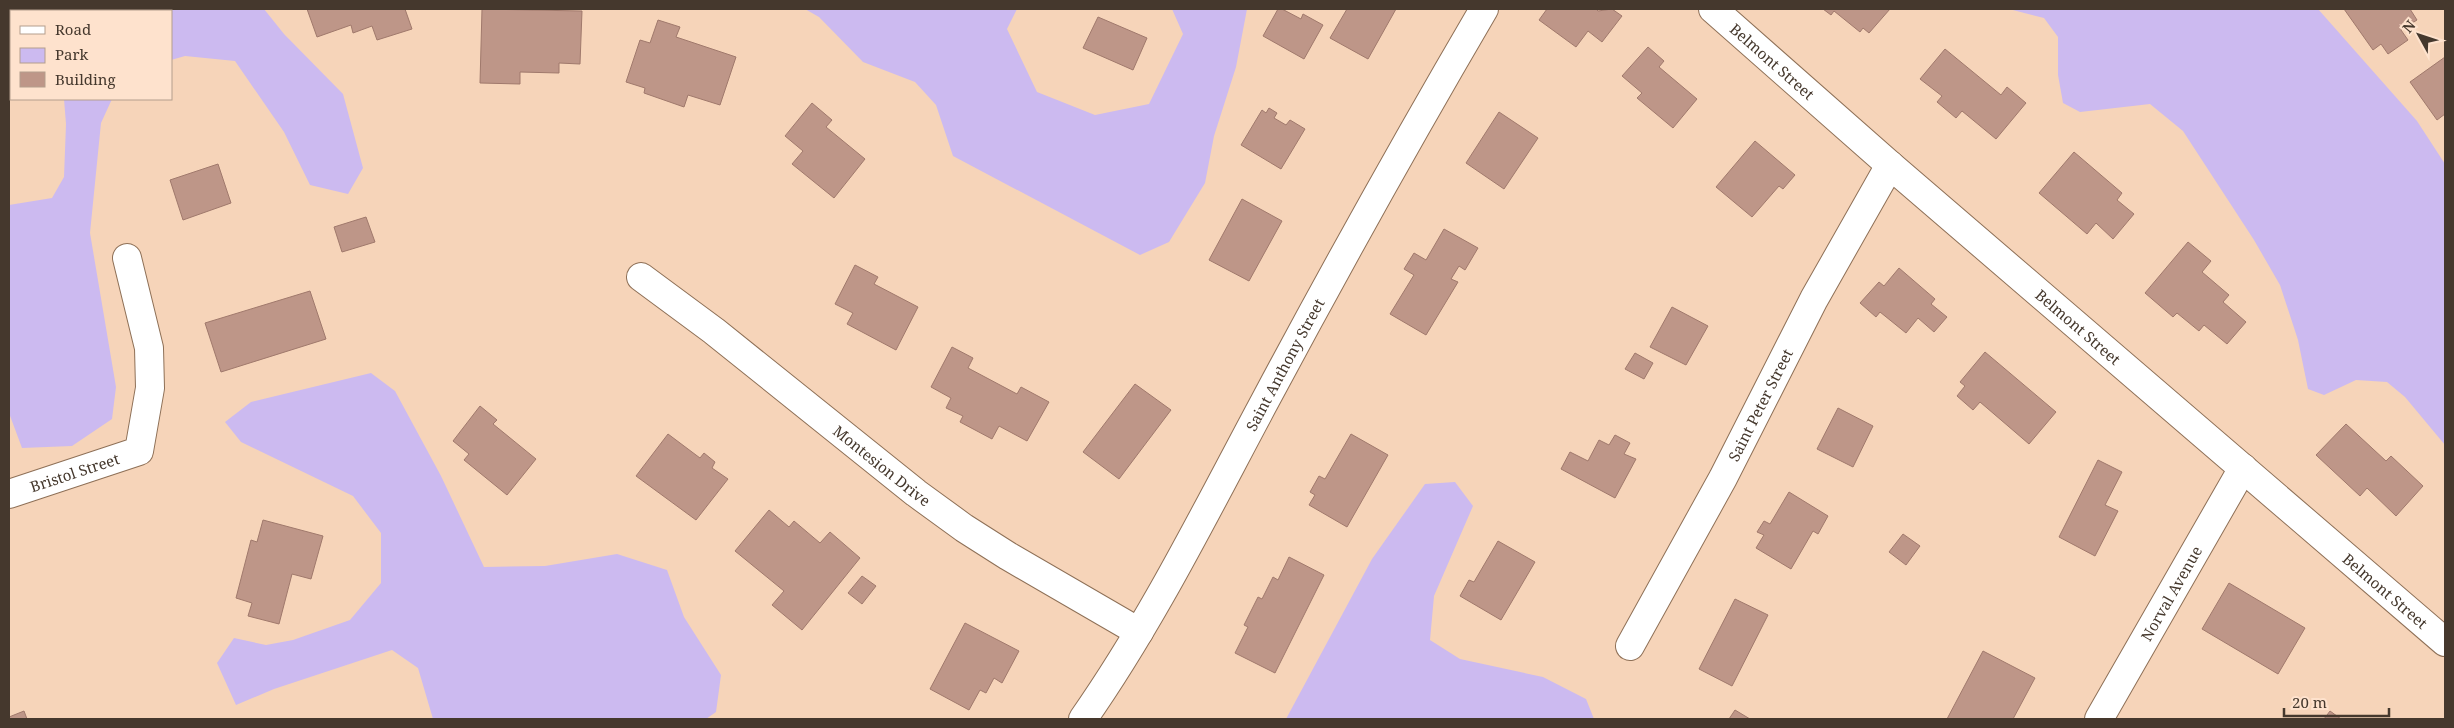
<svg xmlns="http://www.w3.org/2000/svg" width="2454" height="728" viewBox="0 0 2454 728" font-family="'Noto Serif',serif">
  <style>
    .green { fill: #ccbaf0 }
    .building { fill: #be9688; stroke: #a0796c }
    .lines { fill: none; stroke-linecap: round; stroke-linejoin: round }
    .minor-casing { stroke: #8e7057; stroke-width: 30 }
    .minor { stroke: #fff; stroke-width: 28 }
    .labels { text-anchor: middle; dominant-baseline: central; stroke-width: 5; stroke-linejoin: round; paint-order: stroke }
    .street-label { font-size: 15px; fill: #45382d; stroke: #fee2cd }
  </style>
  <rect width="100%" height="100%" fill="#f6d4b9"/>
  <path class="green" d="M47,9H264L284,34L343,94L363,168L348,194L310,185L284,132L235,61L185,56L171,60V11H48Z
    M805,9H1017L1007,29L1037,92L1095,115L1149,104L1183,34L1172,9H1247L1236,67L1214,136L1205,183L1169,242L1140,255L953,156L936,105L915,82L863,62L819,17Z
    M2009,9H2318L2417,121L2445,164V445L2405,397L2387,382L2356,380L2324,395L2308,389L2298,340L2280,285L2254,240L2183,131L2150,104L2080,112L2063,103L2058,75V37L2044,18Z
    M64,99H112L101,123L90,233L116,387L112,419L72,446L22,448L9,413V205L52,198L64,177L66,124Z
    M371,373L395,391L441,476L484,567L545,566L617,554L667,570L684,617L721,675L716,712L706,719H433L418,668L392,650L274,689L236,705L217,663L234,638L266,645L293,640L350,620L381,583V533L353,496L241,442L225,422L251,402Z
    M1455,482L1473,506L1434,596L1430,640L1460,659L1543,677L1586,699L1594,719H1286L1372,559L1425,484Z"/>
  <path class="building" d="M307,9H405L412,29L377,40L372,26L353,33L351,25L317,37Z
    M482,9L582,11L580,64L559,63V73L520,72V84L480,83Z
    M1278,9H1282L1301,19L1303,14L1323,25L1304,59L1263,36Z
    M1347,9H1396L1368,59L1330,38Z
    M1547,9H1596L1598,11L1612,9L1622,16L1602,42L1588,31L1576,47L1539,20Z
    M1823,9H1890L1869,33L1863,28L1860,32L1834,11L1831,15Z
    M2344,9H2410L2417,20L2401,30L2408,40L2388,54L2381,44L2373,50Z
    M1098,17L1147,38L1133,70L1083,48Z
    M658,20L680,27L676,37L736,57L720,105L688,95L684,107L644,93L645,88L626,82L640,40L650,43Z
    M1648,47L1664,61L1659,67L1697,99L1673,128L1637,98L1642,93L1622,76Z
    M1945,49L2001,95L2007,87L2026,103L1996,139L1962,111L1956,118L1937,102L1942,96L1920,79Z
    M2445,57V114L2437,120L2410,82Z
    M812,103L832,120L826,127L865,159L834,198L792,164L803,151L785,136Z
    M1269,108L1277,113L1274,118L1286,125L1290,120L1305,129L1281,169L1241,145L1262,110L1266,113Z
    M1499,112L1538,138L1504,189L1466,163Z
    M1755,141L1795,175L1783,189L1779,186L1752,217L1716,187Z
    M2074,152L2122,193L2117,200L2134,214L2113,239L2096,223L2087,234L2039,193Z
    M218,164L231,203L183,220L170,180Z
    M1242,199L1282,221L1249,281L1209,260Z
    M366,217L375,242L342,252L334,227Z
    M1444,229L1478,248L1465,270L1459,266L1451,279L1458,282L1426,335L1390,314L1414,275L1404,269L1414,253L1426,260Z
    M2188,242L2211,261L2202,272L2229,295L2223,302L2246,322L2227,344L2204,325L2199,331L2177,313L2173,317L2145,293Z
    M855,265L878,277L874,284L918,307L896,350L847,324L853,313L835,304Z
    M1899,268L1935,299L1931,304L1947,317L1934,332L1918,318L1906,333L1880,312L1876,317L1860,303L1879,282L1884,286Z
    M310,291L326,339L221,372L205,323Z
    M1672,307L1708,326L1686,365L1650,347Z
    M952,347L973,358L968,368L1017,394L1021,387L1049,402L1027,441L999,426L992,439L960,422L963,416L946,408L951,398L931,387Z
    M1985,352L2056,412L2029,444L1980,402L1973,410L1957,396L1965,386L1960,382Z
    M1635,353L1653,363L1644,379L1625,369Z
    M1135,384L1171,410L1119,479L1083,452Z
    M480,406L497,420L493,424L536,459L507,495L464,460L469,454L453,441Z
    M1838,408L1873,426L1853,467L1817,449Z
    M2346,424L2386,461L2391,456L2423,486L2396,516L2367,488L2360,496L2316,455Z
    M668,434L700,458L704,453L715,462L712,468L728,479L696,520L636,476Z
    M1351,434L1388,455L1347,527L1309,505L1315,495L1310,492L1319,476L1325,479Z
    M1615,435L1630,443L1624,454L1636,459L1615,498L1561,469L1570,452L1588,461L1599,440L1609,445Z
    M2098,460L2122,472L2105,505L2118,511L2095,556L2059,537Z
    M1789,492L1828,516L1818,534L1813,531L1791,569L1756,548L1764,535L1757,532L1764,521L1770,524Z
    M769,510L789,527L794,521L820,543L830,532L860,558L802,630L772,605L784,591L735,551Z
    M263,520L323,536L311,579L292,574L279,624L248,616L252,603L236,598L251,540L257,542Z
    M1903,534L1920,546L1906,565L1889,552Z
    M1498,541L1535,562L1501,620L1460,596L1469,580L1474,582Z
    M1289,557L1324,575L1275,673L1235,653L1248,627L1244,625L1258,597L1262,599L1273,577L1278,580Z
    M862,576L876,586L862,604L848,593Z
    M2229,583L2305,628L2278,674L2202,629Z
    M1735,599L1768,615L1732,686L1699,669Z
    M965,623L1019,651L1002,683L994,678L986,693L980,690L969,710L930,689Z
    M1983,651L2035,678L2013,719H1947Z
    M1735,710L1750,719H1729Z
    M24,711L27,719H9V717Z
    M2330,711L2341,719H2324Z"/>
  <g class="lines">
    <g class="minor-casing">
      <g id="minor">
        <path id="s1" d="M1713,9L1890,165L2445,642"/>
        <path id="s2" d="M641,277L714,331L916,493L964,528L1008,556L1139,632"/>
        <path id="s3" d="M9,494L139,451L150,388L149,348L127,258"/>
        <path id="s4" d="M1630,646L1723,478L1814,299L1890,165"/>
        <path id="s5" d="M1083,719C1153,619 1208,507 1266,399C1336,268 1409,137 1484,9"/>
        <path id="s6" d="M2099,719L2243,468"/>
      </g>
    </g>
    <use href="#minor" class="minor"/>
  </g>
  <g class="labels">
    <g class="street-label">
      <text stroke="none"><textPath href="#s1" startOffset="79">Belmont Street</textPath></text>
      <text stroke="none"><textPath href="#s1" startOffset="484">Belmont Street</textPath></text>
      <text stroke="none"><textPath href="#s5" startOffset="408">Saint Anthony Street</textPath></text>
      <text stroke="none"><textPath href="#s4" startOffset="274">Saint Peter Street</textPath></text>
      <text stroke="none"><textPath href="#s2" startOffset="306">Montesion Drive</textPath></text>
      <text stroke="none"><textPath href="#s3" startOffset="69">Bristol Street</textPath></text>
      <text stroke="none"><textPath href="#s1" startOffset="889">Belmont Street</textPath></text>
      <text stroke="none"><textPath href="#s6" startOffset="145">Norval Avenue</textPath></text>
    </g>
  </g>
  <rect width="2454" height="728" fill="none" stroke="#45382d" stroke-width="20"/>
  <rect x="10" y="10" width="162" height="90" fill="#fee2cd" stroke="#b49e8d"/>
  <rect x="20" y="26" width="25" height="8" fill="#ffffff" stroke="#b49e8d"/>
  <text x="55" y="35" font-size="15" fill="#45382d">Road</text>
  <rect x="20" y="48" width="25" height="15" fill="#ccbaf0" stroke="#b49e8d"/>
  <text x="55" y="60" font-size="15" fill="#45382d">Park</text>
  <rect x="20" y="72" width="25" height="15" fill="#be9688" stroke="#b49e8d"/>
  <text x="55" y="85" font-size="15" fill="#45382d">Building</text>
  <g transform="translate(2419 35) rotate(310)" stroke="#fee2cd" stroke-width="4" paint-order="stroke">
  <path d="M0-4L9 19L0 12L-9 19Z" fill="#45382d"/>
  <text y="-8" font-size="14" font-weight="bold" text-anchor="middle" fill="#45382d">N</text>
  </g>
  <path d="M2284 708v8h105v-8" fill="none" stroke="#45382d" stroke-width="2.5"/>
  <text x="2292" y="708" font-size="15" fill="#45382d" stroke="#fee2cd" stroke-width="4" paint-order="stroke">20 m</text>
</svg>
